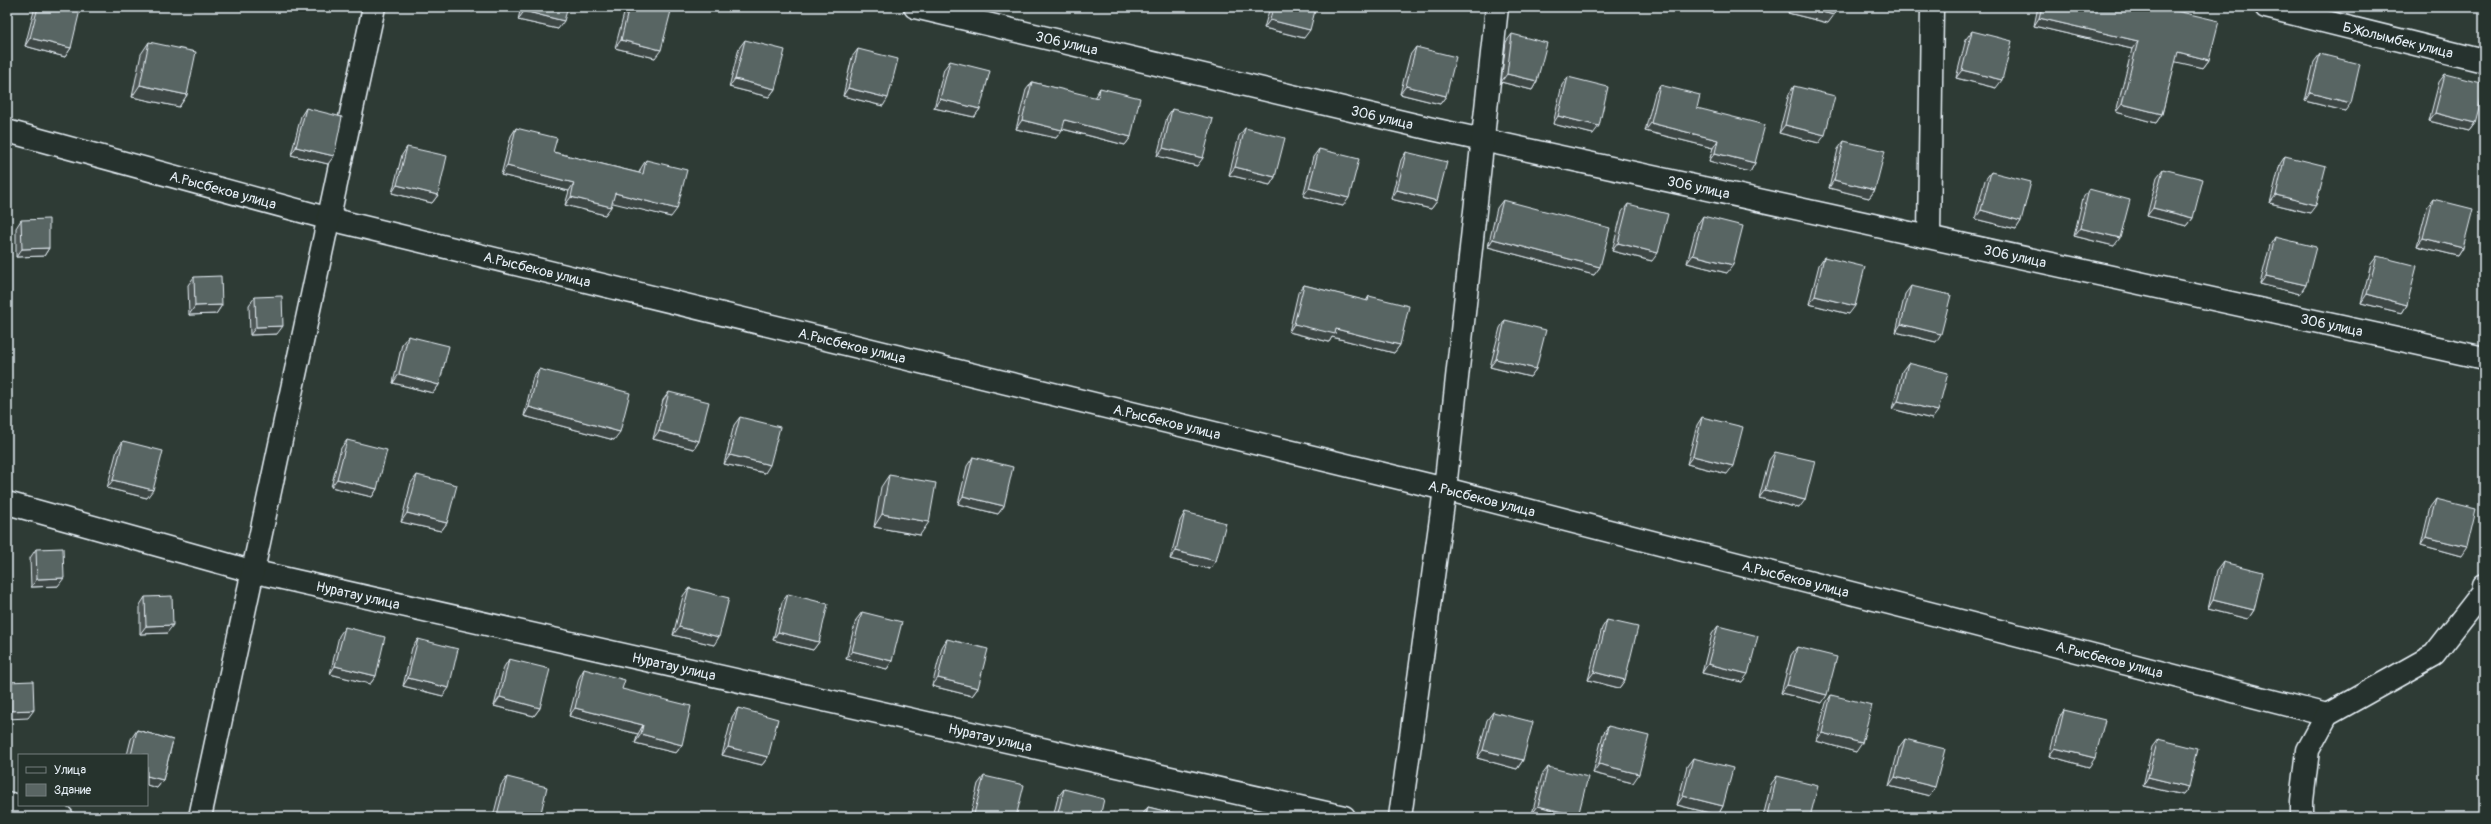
<svg xmlns="http://www.w3.org/2000/svg" width="2491" height="824" viewBox="0 0 2491 824" font-family="Pangolin,sans-serif">
  <style>
    .lines { fill: none; stroke-linecap: round; stroke-linejoin: round }
    .minor-casing { stroke: #e8f1f8; stroke-width: 25 }
    .minor { stroke: #26332d; stroke-width: 22 }
    .wall { fill: #4d5755; stroke: #e8f1f8 }
    .shaded-wall { fill: #3e4745; stroke: #e8f1f8 }
    .building { fill: #596563; stroke: #e8f1f8 }
    .labels { text-anchor: middle; dominant-baseline: central; stroke-width: 4; stroke-linejoin: round; paint-order: stroke }
    .street-label { font-size: 14px; fill: #e8f1f8; stroke: #26332d }
  </style>
  <rect width="100%" height="100%" fill="#2e3b35"/>
  <filter id="ink" filterUnits="userSpaceOnUse"><feTurbulence type="fractalNoise" baseFrequency=".025" numOctaves="2"/><feDisplacementMap in="SourceGraphic" scale="8" xChannelSelector="R" yChannelSelector="G"/><feConvolveMatrix kernelMatrix="1 2 1 2 8 2 1 2 1" color-interpolation-filters="sRGB"/></filter>
  <g filter="url(#ink)">
    <g class="lines">
      <g class="minor-casing">
        <g id="minor">
          <path id="s1" d="M915,7L1432,129L2484,358"/>
          <path id="s2" d="M2266,7L2484,61"/>
          <path id="s3" d="M7,131L330,219L1445,489L2327,715"/>
          <path d="M1929,236L1932,7"/>
          <path id="s4" d="M7,503L251,571L1344,817"/>
          <path d="M7,803L62,817"/>
          <path d="M200,817C256,547 318,277 374,7"/>
          <path d="M1400,817L1445,489L1497,7"/>
          <path d="M2302,817V801L2308,750L2327,715L2434,655L2483,592L2484,585"/>
        </g>
      </g>
      <use href="#minor" class="minor"/>
    </g>
    <path class="wall" d="M35,7H70L71,48L65,57L25,46Z
      M521,7H568L558,29L518,20Z
      M626,7H653L655,58L615,48L625,10Z
      M1270,7H1316L1304,38L1264,28Z
      M1790,7H1836L1828,23L1788,13Z
      M2038,7H2160L2209,60L2203,68L2175,61L2162,114L2156,123L2116,112L2132,49L2034,26Z
      M1972,31L1996,88L1956,78L1966,39Z
      M1512,34L1537,81L1532,90L1501,82L1506,42Z
      M745,40L775,89L769,97L729,87L739,48Z
      M149,42L187,95L179,107L132,97L141,54Z
      M1416,47L1446,96L1440,104L1400,94L1410,55Z
      M858,49L883,106L843,96L852,57Z
      M2320,54L2345,111L2305,101L2314,62Z
      M950,61L980,109L974,117L934,108L944,69Z
      M2445,74L2475,123L2469,131L2429,121L2439,82Z
      M1568,77L1593,134L1553,124L1562,85Z
      M1032,82L1094,98L1100,88L1131,137L1125,145L1062,129L1056,138L1016,129L1026,90Z
      M1660,85L1697,108L1755,163L1750,172L1709,161L1713,148L1645,131L1655,93Z
      M1794,86L1819,143L1779,133L1789,94Z
      M306,108L328,164L291,155L301,116Z
      M1172,109L1197,166L1157,156L1167,117Z
      M516,128L553,152L639,173L641,168L646,160L671,217L612,202L605,215L565,205L569,191L501,175L511,136Z
      M1245,128L1275,177L1270,185L1229,175L1239,136Z
      M1844,141L1875,190L1869,198L1829,188L1838,149Z
      M407,147L438,195L432,203L392,193L402,155Z
      M1319,149L1343,206L1303,196L1313,157Z
      M1406,152L1437,201L1431,209L1391,199L1401,160Z
      M2285,156L2310,213L2270,203L2280,164Z
      M2163,169L2193,218L2187,226L2147,216L2157,177Z
      M1991,172L2021,221L2016,229L1975,219L1985,180Z
      M2089,189L2114,246L2074,236L2083,198Z
      M2433,199L2463,248L2458,256L2417,246L2427,207Z
      M1503,200L1600,267L1594,275L1488,247L1497,208Z
      M1628,204L1652,261L1612,251L1622,212Z
      M1703,216L1727,273L1687,263L1697,225Z
      M21,220L49,248L44,256L16,257V228Z
      M2275,237L2306,285L2300,294L2260,284L2270,245Z
      M2377,256L2407,305L2402,313L2361,303L2371,264Z
      M1824,257L1849,314L1809,304L1819,265Z
      M194,277L222,305L216,314L189,315L188,285Z
      M1304,285L1366,301L1369,296L1400,345L1394,353L1332,337L1329,342L1289,332L1298,293Z
      M1911,286L1936,342L1896,332L1905,294Z
      M255,297L277,334L250,335L249,305Z
      M1505,320L1536,369L1530,377L1490,367L1500,328Z
      M408,336L439,385L433,393L393,383L402,344Z
      M1908,363L1932,419L1892,409L1902,371Z
      M539,369L614,440L524,416L533,377Z
      M669,392L699,441L694,449L653,439L663,400Z
      M740,417L765,473L724,464L734,425Z
      M1702,417L1727,474L1687,464L1697,425Z
      M347,440L377,489L372,497L331,487L341,448Z
      M123,441L147,498L107,488L117,450Z
      M1775,452L1799,508L1759,498L1769,460Z
      M973,457L1004,506L998,514L958,504L967,466Z
      M417,475L447,523L441,531L401,522L411,483Z
      M889,475L920,535L874,527L881,487Z
      M2436,499L2461,556L2421,545L2430,507Z
      M1185,512L1216,561L1210,569L1170,559L1180,521Z
      M36,549L58,586L31,587L30,558Z
      M2223,562L2254,610L2248,619L2208,609L2217,570Z
      M689,588L714,645L673,635L683,596Z
      M788,594L819,642L813,650L773,640L782,602Z
      M145,597L167,633L140,634V605Z
      M862,612L892,661L887,669L846,659L856,620Z
      M1607,620L1625,680L1619,688L1588,680L1602,628Z
      M1718,626L1742,682L1702,673L1712,634Z
      M345,627L376,676L370,684L330,674L339,636Z
      M418,639L443,696L403,686L412,648Z
      M947,639L978,688L972,696L932,686L942,647Z
      M1797,647L1822,703L1781,693L1791,655Z
      M509,659L540,708L534,716L494,706L504,667Z
      M584,669L622,689L682,745L676,753L635,743L638,734L569,716L579,678Z
      M1831,695L1856,752L1816,741L1826,703Z
      M738,708L768,757L762,765L722,755L732,717Z
      M2064,710L2089,767L2049,756L2059,718Z
      M1493,712L1523,760L1517,769L1477,758L1487,720Z
      M1608,726L1633,783L1593,773L1603,734Z
      M137,730L173,740L163,780L157,788L147,785V755H127L131,739Z
      M1905,739L1930,796L1889,786L1899,747Z
      M2158,739L2189,787L2183,795L2143,786L2152,747Z
      M1693,758L1723,806L1718,815L1677,805L1687,766Z
      M1548,767L1578,816L1577,817H1545L1532,814L1542,775Z
      M984,776L1016,817H970L978,784Z
      M1777,776L1810,817H1763L1771,784Z
      M507,777L540,817H493L501,785Z
      M1064,789L1100,817H1053L1058,797Z
      M1148,807L1188,817H1141L1142,815Z"/>
    <path class="shaded-wall" d="M453,7H477L473,12Z
      M1792,7H1801L1834,15L1828,23L1788,13Z
      M524,11L564,21L558,29L518,20Z
      M2039,18L2138,41L2132,49L2034,26Z
      M1270,20L1310,30L1304,38L1264,28Z
      M30,38L71,48L65,57L25,46Z
      M621,40L661,50L655,58L615,48Z
      M2178,52L2209,60L2203,68L2172,61Z
      M1962,70L2002,80L1996,88L1956,78Z
      M1507,74L1537,81L1532,90L1501,82Z
      M735,79L775,89L769,97L729,87Z
      M140,85L187,95L179,107L132,97Z
      M1406,86L1446,96L1440,104L1400,94Z
      M848,88L888,98L883,106L843,96Z
      M2310,93L2351,103L2345,111L2305,101Z
      M940,99L980,109L974,117L934,108Z
      M2122,104L2162,114L2156,123L2116,112Z
      M2435,113L2475,123L2469,131L2429,121Z
      M1558,116L1599,126L1593,134L1553,124Z
      M1022,120L1062,130L1056,138L1016,129Z
      M1065,120L1131,137L1125,145L1059,128Z
      M1651,123L1718,140L1713,148L1645,131Z
      M1785,125L1825,135L1819,143L1779,133Z
      M296,147L334,156L328,164L291,155Z
      M1163,148L1203,158L1197,166L1157,156Z
      M1715,153L1755,163L1750,172L1709,161Z
      M507,166L574,183L569,191L501,175Z
      M1235,167L1275,177L1270,185L1229,175Z
      M1834,180L1875,190L1869,198L1829,188Z
      M397,185L438,195L432,203L392,193Z
      M1309,188L1349,198L1343,206L1303,196Z
      M1397,190L1437,201L1431,209L1391,199Z
      M615,193L677,209L671,217L609,202Z
      M2276,195L2316,205L2310,213L2270,203Z
      M571,197L611,207L605,215L565,205Z
      M2153,208L2193,218L2187,226L2147,216Z
      M1981,210L2021,221L2016,229L1975,219Z
      M2080,228L2120,238L2114,246L2074,236Z
      M2423,238L2463,248L2458,256L2417,246Z
      M1493,239L1600,267L1594,275L1488,247Z
      M1618,243L1658,253L1652,261L1612,251Z
      M49,248L44,256L16,257L22,249Z
      M1693,255L1733,265L1727,273L1687,263Z
      M2266,276L2306,285L2300,294L2260,284Z
      M2367,294L2407,305L2402,313L2361,303Z
      M1815,296L1855,306L1849,314L1809,304Z
      M222,305L216,314L189,315L195,306Z
      M1294,324L1336,329L1400,345L1394,353L1332,337L1329,342L1289,332Z
      M1901,324L1941,334L1936,342L1896,332Z
      M283,326L277,334L250,335L256,327Z
      M1496,359L1536,369L1530,377L1490,367Z
      M399,374L439,385L433,393L393,383Z
      M1898,401L1938,411L1932,419L1892,409Z
      M529,407L620,432L614,440L524,416Z
      M659,431L699,441L694,449L653,439Z
      M730,455L770,465L765,473L724,464Z
      M1693,456L1733,466L1727,474L1687,464Z
      M337,479L377,489L372,497L331,487Z
      M113,480L153,490L147,498L107,488Z
      M1765,490L1805,500L1799,508L1759,498Z
      M963,496L1004,506L998,514L958,504Z
      M407,513L447,523L441,531L401,522Z
      M882,514L929,522L920,535L874,527Z
      M2426,537L2467,547L2461,556L2421,545Z
      M1176,551L1216,561L1210,569L1170,559Z
      M64,578L58,586L31,587L37,579Z
      M2213,600L2254,610L2248,619L2208,609Z
      M173,625L167,633L140,634L146,626Z
      M679,627L719,637L714,645L673,635Z
      M778,632L819,642L813,650L773,640Z
      M852,651L892,661L887,669L846,659Z
      M1708,664L1748,674L1742,682L1702,673Z
      M335,666L376,676L370,684L330,674Z
      M1594,672L1625,680L1619,688L1588,680Z
      M408,678L449,688L443,696L403,686Z
      M938,678L978,688L972,696L932,686Z
      M1787,685L1827,695L1822,703L1781,693Z
      M500,697L540,708L534,716L494,706Z
      M575,708L643,725L638,734L569,716Z
      M34,710L28,718L7,719V711Z
      M1822,733L1862,743L1856,752L1816,741Z
      M641,734L682,745L676,753L635,743Z
      M728,747L768,757L762,765L722,755Z
      M2055,748L2095,758L2089,767L2049,756Z
      M1483,750L1523,760L1517,769L1477,758Z
      M1599,764L1639,774L1633,783L1593,773Z
      M147,776L163,780L157,788L147,785Z
      M1895,777L1935,787L1930,796L1889,786Z
      M2148,777L2189,787L2183,795L2143,786Z
      M1683,796L1723,806L1718,815L1677,805Z
      M1538,806L1578,816L1577,817H1545L1532,814Z
      M974,814L986,817H972Z
      M1768,815L1777,817H1766Z"/>
    <path class="building" d="M38,7H70L80,10L71,48L30,38Z
      M525,7H568L564,21L524,11Z
      M629,7H653L671,11L661,50L621,40Z
      M1273,7H1316L1310,30L1270,20Z
      M1801,7H1836L1834,15Z
      M2042,7H2160L2219,21L2209,60L2178,52L2162,114L2122,104L2138,41L2039,18Z
      M1972,31L2012,41L2002,80L1962,70Z
      M1512,34L1547,43L1537,81L1507,74Z
      M745,40L785,50L775,89L735,79Z
      M149,42L196,52L187,95L140,85Z
      M1416,47L1456,57L1446,96L1406,86Z
      M858,49L898,59L888,98L848,88Z
      M2320,54L2360,64L2351,103L2310,93Z
      M950,61L990,71L980,109L940,99Z
      M2445,74L2484,84V88L2475,123L2435,113Z
      M1568,77L1608,87L1599,126L1558,116Z
      M1032,82L1098,98L1100,88L1140,98L1131,137L1065,120L1062,130L1022,120Z
      M1660,85L1700,95L1697,108L1765,125L1755,163L1715,153L1718,140L1651,123Z
      M1794,86L1835,96L1825,135L1785,125Z
      M306,108L342,117L334,156L296,147Z
      M1172,109L1213,119L1203,158L1163,148Z
      M516,128L557,138L553,152L643,174L646,160L687,170L677,209L615,193L611,207L571,197L574,183L507,166Z
      M1245,128L1285,138L1275,177L1235,167Z
      M1844,141L1885,151L1875,190L1834,180Z
      M407,147L447,156L438,195L397,185Z
      M1319,149L1359,159L1349,198L1309,188Z
      M1406,152L1447,162L1437,201L1397,190Z
      M2285,156L2326,166L2316,205L2276,195Z
      M2163,169L2203,179L2193,218L2153,208Z
      M1991,172L2031,182L2021,221L1981,210Z
      M2089,189L2130,200L2120,238L2080,228Z
      M2433,199L2473,209L2463,248L2423,238Z
      M1503,200L1610,228L1600,267L1493,239Z
      M1628,204L1668,214L1658,253L1618,243Z
      M1703,216L1743,226L1733,265L1693,255Z
      M49,219V248L22,249L21,220Z
      M2275,237L2316,247L2306,285L2266,276Z
      M2377,256L2417,266L2407,305L2367,294Z
      M1824,257L1865,267L1855,306L1815,296Z
      M221,276L222,305L195,306L194,277Z
      M1304,285L1368,301L1369,296L1409,306L1400,345L1336,329L1335,334L1294,324Z
      M1911,286L1951,295L1941,334L1901,324Z
      M282,296L283,326L256,327L255,297Z
      M1505,320L1546,330L1536,369L1496,359Z
      M408,336L449,346L439,385L399,374Z
      M1908,363L1948,373L1938,411L1898,401Z
      M539,369L630,393L620,432L529,407Z
      M669,392L709,402L699,441L659,431Z
      M740,417L780,427L770,465L730,455Z
      M1702,417L1743,427L1733,466L1693,456Z
      M347,440L387,450L377,489L337,479Z
      M123,441L163,451L153,490L113,480Z
      M1775,452L1815,461L1805,500L1765,490Z
      M973,457L1013,467L1004,506L963,496Z
      M417,475L457,485L447,523L407,513Z
      M889,475L936,483L929,522L882,514Z
      M2436,499L2476,509L2467,547L2426,537Z
      M1185,512L1226,523L1216,561L1176,551Z
      M63,548L64,578L37,579L36,549Z
      M2223,562L2263,572L2254,610L2213,600Z
      M689,588L729,598L719,637L679,627Z
      M788,594L828,604L819,642L778,632Z
      M172,596L173,625L146,626L145,597Z
      M862,612L902,622L892,661L852,651Z
      M1607,620L1638,627L1625,680L1594,672Z
      M1718,626L1758,636L1748,674L1708,664Z
      M345,627L385,637L376,676L335,666Z
      M418,639L458,649L449,688L408,678Z
      M947,639L988,649L978,688L938,678Z
      M1797,647L1837,657L1827,695L1787,685Z
      M509,659L550,669L540,708L500,697Z
      M584,669L625,680L622,689L691,706L682,745L641,734L643,725L575,708Z
      M33,681L34,710L7,711V682Z
      M1831,695L1872,705L1862,743L1822,733Z
      M738,708L778,719L768,757L728,747Z
      M2064,710L2105,720L2095,758L2055,748Z
      M1493,712L1533,722L1523,760L1483,750Z
      M1608,726L1649,736L1639,774L1599,764Z
      M137,730L173,740L163,780L147,776V755H131Z
      M1905,739L1945,749L1935,787L1895,777Z
      M2158,739L2198,749L2189,787L2148,777Z
      M1693,758L1733,768L1723,806L1683,796Z
      M1548,767L1588,777L1578,816L1538,806Z
      M984,776L1024,785L1016,817H986L974,814Z
      M1777,776L1818,786L1810,817H1777L1768,815Z
      M507,777L547,787L540,817H503L497,815Z
      M1064,789L1104,799L1100,817H1057Z
      M1148,807L1188,817H1145Z"/>
  </g>
  <g class="labels">
    <g class="street-label">
      <text stroke="none"><textPath href="#s2" startOffset="136">Б.Жолымбек улица</textPath></text>
      <text stroke="none"><textPath href="#s1" startOffset="156">306 улица</textPath></text>
      <text stroke="none"><textPath href="#s1" startOffset="480">306 улица</textPath></text>
      <text stroke="none"><textPath href="#s1" startOffset="804">306 улица</textPath></text>
      <text stroke="none"><textPath href="#s3" startOffset="224">А.Рысбеков улица</textPath></text>
      <text stroke="none"><textPath href="#s1" startOffset="1128">306 улица</textPath></text>
      <text stroke="none"><textPath href="#s3" startOffset="548">А.Рысбеков улица</textPath></text>
      <text stroke="none"><textPath href="#s1" startOffset="1452">306 улица</textPath></text>
      <text stroke="none"><textPath href="#s3" startOffset="872">А.Рысбеков улица</textPath></text>
      <text stroke="none"><textPath href="#s3" startOffset="1196">А.Рысбеков улица</textPath></text>
      <text stroke="none"><textPath href="#s3" startOffset="1520">А.Рысбеков улица</textPath></text>
      <text stroke="none"><textPath href="#s3" startOffset="1844">А.Рысбеков улица</textPath></text>
      <text stroke="none"><textPath href="#s4" startOffset="363">Нуратау улица</textPath></text>
      <text stroke="none"><textPath href="#s3" startOffset="2168">А.Рысбеков улица</textPath></text>
      <text stroke="none"><textPath href="#s4" startOffset="687">Нуратау улица</textPath></text>
      <text stroke="none"><textPath href="#s4" startOffset="1011">Нуратау улица</textPath></text>
    </g>
  </g>
  <rect width="2491" height="824" fill="none" stroke="#26332d" stroke-width="24"/>
  <rect x="12" y="12" width="2467" height="800" fill="none" stroke="#e8f1f8" stroke-width="1.5" filter="url(#ink)"/>
  <rect x="18" y="754" width="130" height="52" fill="#26332d" stroke="#747f7e"/>
  <rect x="26" y="767" width="20" height="6" fill="#26332d" stroke="#747f7e"/>
  <text x="54" y="774" font-size="12" fill="#e8f1f8">Улица</text>
  <rect x="26" y="784" width="20" height="12" fill="#596563" stroke="#747f7e"/>
  <text x="54" y="794" font-size="12" fill="#e8f1f8">Здание</text>
</svg>
